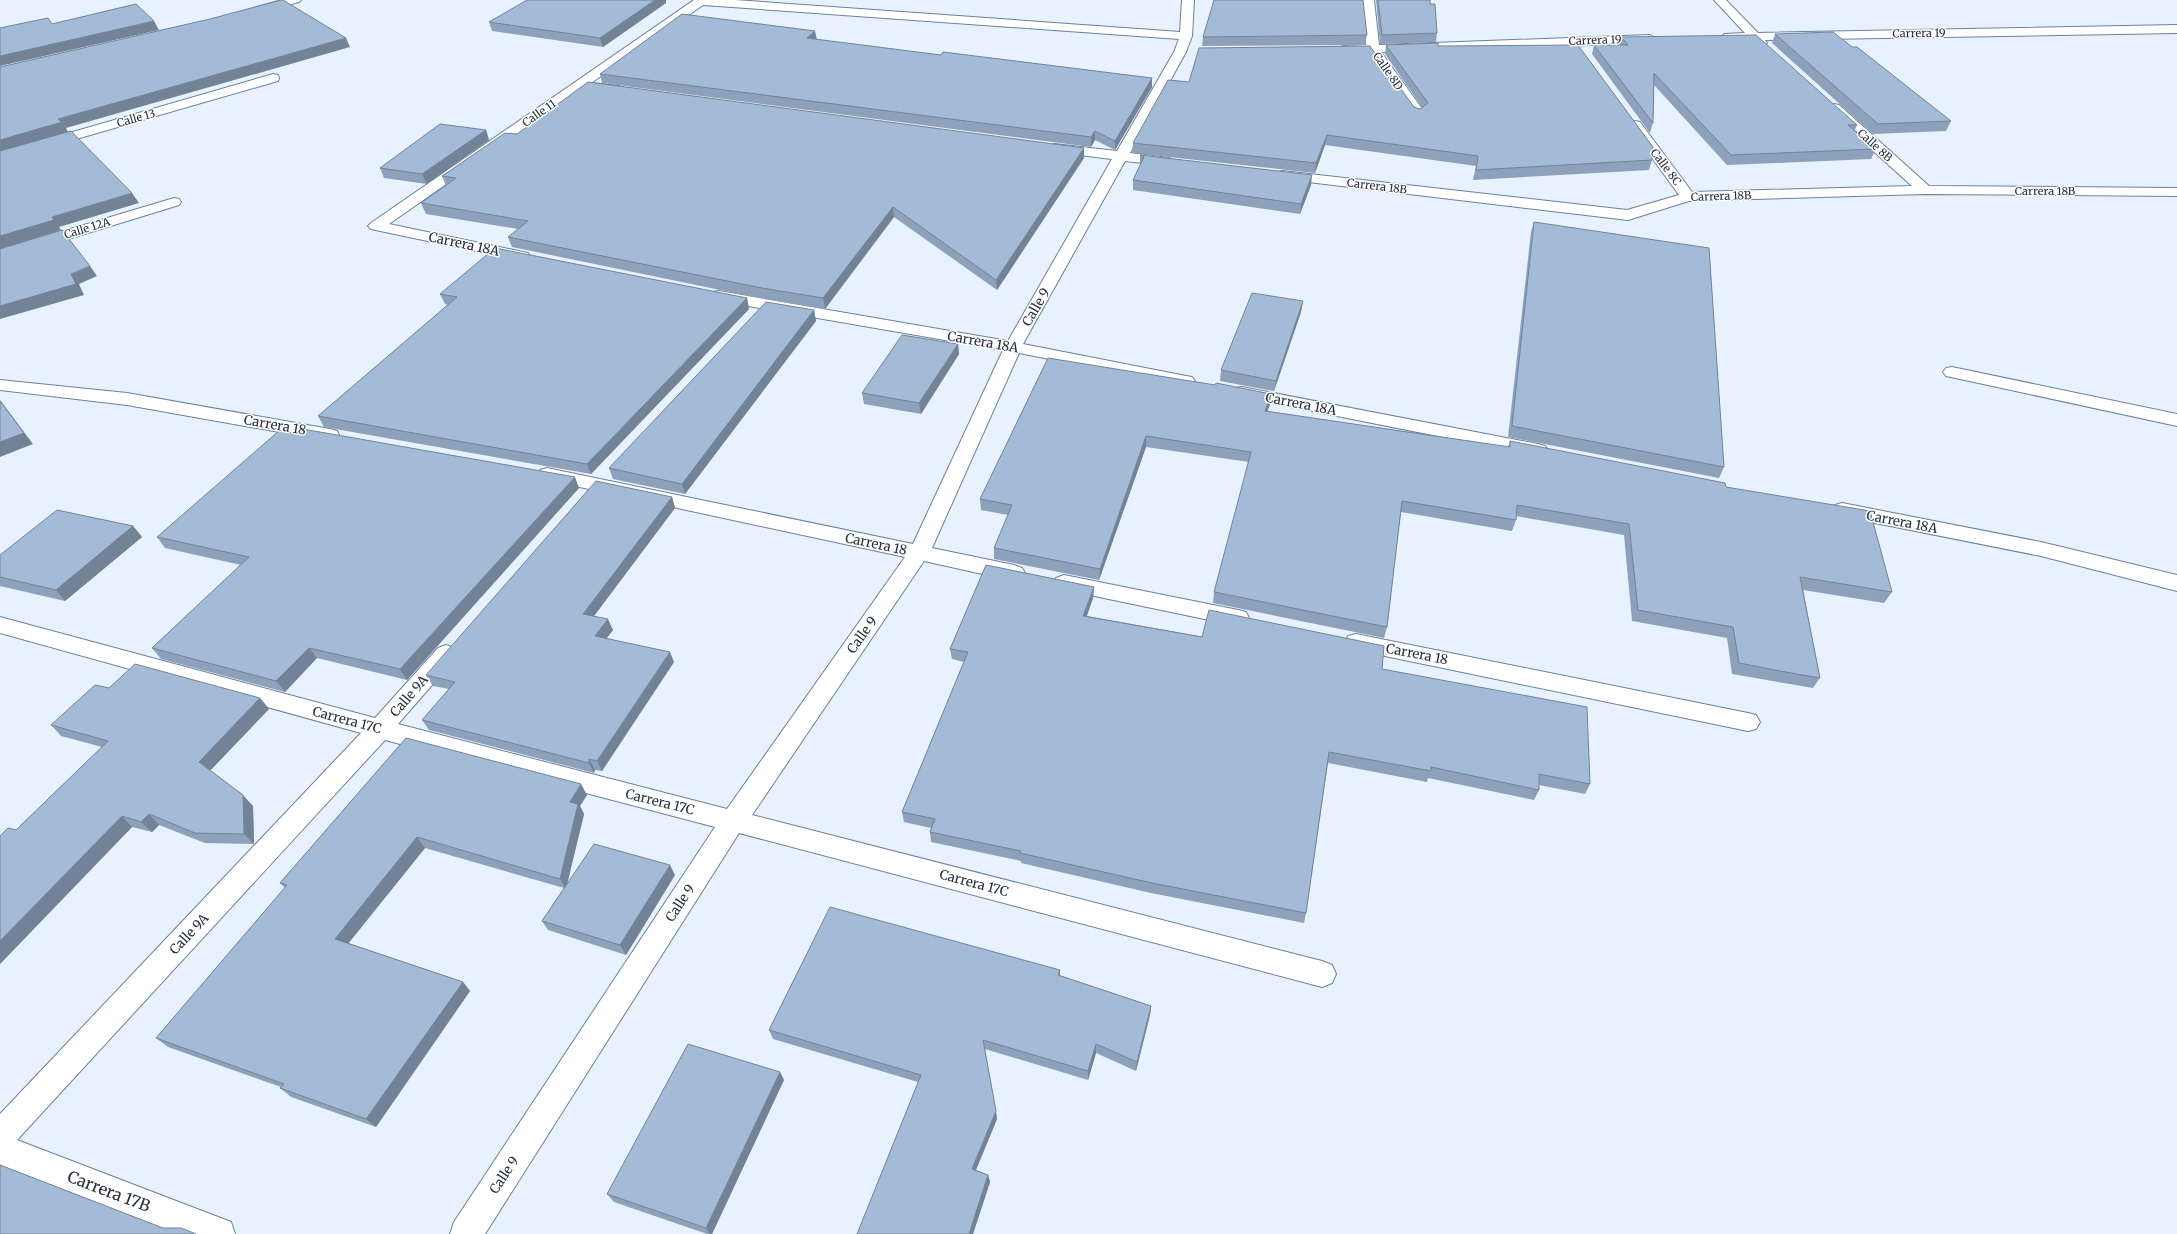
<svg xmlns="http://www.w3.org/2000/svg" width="2177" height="1234" viewBox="0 0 2177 1234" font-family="Merriweather,serif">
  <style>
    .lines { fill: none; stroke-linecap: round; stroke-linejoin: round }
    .minor-casing { stroke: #6b819c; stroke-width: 2 }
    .minor { fill: #fff; fill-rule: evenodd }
    .wall { fill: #8da1ba }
    .shaded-wall { fill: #738397 }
    .building { fill: #a4bbd8; stroke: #738397 }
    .labels { text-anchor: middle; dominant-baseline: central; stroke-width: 3; stroke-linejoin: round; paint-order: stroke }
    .far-street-label { font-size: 11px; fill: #262f3a; stroke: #fefefe }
    .street-label { font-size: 13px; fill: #262f3a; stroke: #fefefe }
    .near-street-label { font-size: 16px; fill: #262f3a; stroke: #fefefe }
  </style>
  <rect width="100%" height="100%" fill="#e8f2fe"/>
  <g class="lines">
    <g class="minor-casing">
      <path id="minor" d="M282,0H301L299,2L258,13L252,10L254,8Z
        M694,0H735L1180,32L1182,0H1194L1192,36L1186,52L1130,153L1169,158L1176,162L1169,166L1125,161L1023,344L1186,376L1192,377L1195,381L1192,385L1186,386L1019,353L932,548L1014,565L1022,568L1025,573L1022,578L1014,581L924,561L752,815L1322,961L1332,965L1336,974L1332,983L1322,987L739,833L485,1234H450L454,1222L715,827L385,740L17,1140L231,1222L235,1234H177L0,1165V1114L361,733L0,633V617L375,718L438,648L446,645L454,648L457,654L454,660L398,724L727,809L905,557L547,480L540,478L537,474L540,470L547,468L913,544L1003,350L719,301L713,300L711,296L713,292L719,291L1008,341L1112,159L1054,152L1047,148L1054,144L1117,151L1174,52L1179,39L703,5L591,83L619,86L620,89L619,92L582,89L389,224L528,253L530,256L528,259L522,261L371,229L368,226L371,223Z
        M1362,0H1374L1379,45L1650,35L1656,39L1650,43L1381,52L1425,113L1418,117L1413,116L1369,53L1343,54L1337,50L1343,46L1366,45Z
        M1714,0H1726L1758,33L2177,25V33L1765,40L1767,43L1761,47L1757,46L1752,40H1724L1722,37L1724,34L1745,33Z
        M273,74L278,75L279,78L278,81L0,161V153Z
        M1834,104L1839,105L1929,186L2177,188V196L1925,194L1689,201L1628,220L1283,179L1278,178L1276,175L1278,172L1283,171L1627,210L1679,195L1628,125L1635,121L1640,122L1692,192L1912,186L1829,111L1827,108Z
        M174,198L179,199L181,202L179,205L0,260V250Z
        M1952,367L2177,414V426L1946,376L1943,372L1946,368Z
        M0,380L127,393L330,429L337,431L339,435L337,439L330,441L127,405L0,390Z
        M1242,387L1538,444L1545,446L1548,450L1545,454L1538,456L1236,396L1233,392L1236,388Z
        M1842,503L2041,542L2177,575V591L2041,556L1835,515L1832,510L1835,505Z
        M1064,575L1238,610L1246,612L1249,618L1246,624L1238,626L1056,588L1053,583L1056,578Z
        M1356,634L1748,713L1756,715L1760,722L1756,729L1748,731L1356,650L1348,648L1345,642L1348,636Z"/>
    </g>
    <use href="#minor" class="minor"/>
  </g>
  <path class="wall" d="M1376,0H1430V4L1437,33L1436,42L1380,44Z
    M666,3L603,47L492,31L489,22Z
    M1775,34L1852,47L1951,121L1946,131L1873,134L1772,43Z
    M1367,35L1365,45L1202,46L1203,37Z
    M1621,37L1857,125L1855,130L1876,149L1871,159L1727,165L1654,85L1653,123L1650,133L1592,54L1594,45H1618Z
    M817,40L1152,87L1115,150L1095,140L1091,147L602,83L600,74Z
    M1386,45L1438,46L1652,160L1649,170L1473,180L1476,166L1325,145L1315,173L1132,153L1133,143L1189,82L1414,107L1420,109L1422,107L1385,54Z
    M486,130L489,140L427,184L384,178L380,168Z
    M517,134L1084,148V158L997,290L894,217L825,309L764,299L512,247L508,237L518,229L426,214L421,203L446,186L442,176Z
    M1140,155L1311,185L1300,214L1133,190V180L1140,165Z
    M1534,222L1724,467L1719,478L1508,437L1531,232Z
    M440,294L747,298L749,309L591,474L324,427L318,416L448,305L445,304Z
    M1303,301L1301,312L1274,391L1220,381L1221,370Z
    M814,310L816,321L685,494L613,479L609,468Z
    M958,344L959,354L921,414L864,404L862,393Z
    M1048,358L1270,404L1267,411L1508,447L1510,441L1726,487L1892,592L1884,603L1803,590L1820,678L1813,688L1732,674L1727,638L1632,621L1624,535L1516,516V520L1512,531L1401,512L1387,627L1384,638L1213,603L1214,592L1249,462L1146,447L1099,580L994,559V548L1008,515L981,510L980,499Z
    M579,488L407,680L317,658L285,692L161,659L152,648L241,565L165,548L157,537Z
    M672,497L675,508L594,616L613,630L606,638L674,662L602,771L595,770L594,773L429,730L422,720L449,689L433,686L426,675Z
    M133,526L142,537L65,601L0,586V555Z
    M1094,587L1093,598L1087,616L1382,669L1590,784L1585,794L1539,785V790L1534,800L1428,778L1427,782L1328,763L1306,913L1304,923L1151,893L1021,863V861L931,842L930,832L931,828L904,822L902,812L964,662L952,659L950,649Z
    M109,688L260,698L269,709L210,770L253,806L254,844L205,843L159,825L152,832L132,827L0,964V836L16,830L102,747L61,736L51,725Z
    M406,738L587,795L580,806L584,814L567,883L675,875L626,955L548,930L542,921L564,888L425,848L348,943L463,982L470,991L376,1127L291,1097L280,1088L281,1087L168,1047L156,1038L285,888L280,883Z
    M1060,970V976L1151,1006L1150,1015L1136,1071L1096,1053L1088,1080L985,1049L997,1119L976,1170L988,1175L990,1182L973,1234L918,1082L773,1039L769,1030Z
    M784,1080L712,1234H707L614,1202L607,1194Z"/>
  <path class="shaded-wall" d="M655,0H666V3L603,47L600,38Z
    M154,21L159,30L0,66V56Z
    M815,31L817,40L807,38Z
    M346,38L350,47L66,128L68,132L0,152V140L58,119Z
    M1152,78V87L1115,150V141Z
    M486,130L489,140L427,184L422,174Z
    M1095,131V140L1091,147V137Z
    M1327,135L1325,145L1315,173L1316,163Z
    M1084,148V158L997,290L996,280Z
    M1312,175L1311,185L1300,214L1301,204Z
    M132,193L139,203L59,227L61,230L0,249V236L52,217Z
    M893,207L894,217L825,309L823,298Z
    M90,266L97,276L79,284L84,295L0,319V306Z
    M747,298L749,309L591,474L587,464Z
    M1303,301L1301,312L1274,391L1276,381Z
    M814,310L816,321L685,494L682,484Z
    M958,344L959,354L921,414L919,403Z
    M1271,394L1270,404L1264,422L1265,411Z
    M0,400L33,444L0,457Z
    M1146,436V447L1099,580L1100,569Z
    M575,477L579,488L407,680L400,669Z
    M672,497L675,508L588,624L583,614Z
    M133,526L142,537L65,601L56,590Z
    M1094,587L1093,598L1083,626V616Z
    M608,619L613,630L600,647L595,636Z
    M309,648L317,658L285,692L276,681Z
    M670,652L674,662L602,771L597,761Z
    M260,698L269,709L209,772L199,762Z
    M589,759L595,770L594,773L589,763Z
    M581,784L587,795L580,806L584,814L566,889L560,879L570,802Z
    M243,795L253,806L254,844L244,834Z
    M149,814L159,825L152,832L141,822Z
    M122,816L132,827L0,964V941Z
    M417,837L425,848L344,949L335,939Z
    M670,865L675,875L626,955L620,945Z
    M463,982L470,991L376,1127L366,1119Z
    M1151,1006L1150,1015L1136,1071L1137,1062Z
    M1096,1044V1053L1088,1080V1071Z
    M780,1072L784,1080L712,1234H710L706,1228Z
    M996,1111L997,1119L973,1177L972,1169Z
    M988,1175L990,1182L973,1234H969Z"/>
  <path class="building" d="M281,0H283L346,38L58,119L62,122L0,140V67L210,19Z
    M527,0H655L600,38L489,22Z
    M1214,0H1363L1367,35L1203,37Z
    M1378,0H1430V4H1435L1437,33L1382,35Z
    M136,4L154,21L0,56V28L48,18L52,24Z
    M682,14L815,31L807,38L941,55L943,52L1152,78L1115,141L1095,131L1091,137L600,74Z
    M1833,32L1852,47H1857L1951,121L1878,124L1775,34Z
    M1756,35L1857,125H1848L1876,149L1731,155L1654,73L1653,123L1594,45H1628L1621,37Z
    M1438,43V46L1578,45L1653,147L1652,160L1476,170L1478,156L1327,135L1316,163L1133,143L1168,80L1189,82L1199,48L1370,46L1414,107L1420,109L1428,103L1386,45Z
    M588,82L1084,148L996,280L893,207L823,298L762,288L508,237L528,221L421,203L456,178L442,176L505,133L517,134Z
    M440,124L486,130L422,174L380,168Z
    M71,131L132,193L52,217L54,220L0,236V151Z
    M1140,155L1312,175L1301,204L1133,180L1144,157Z
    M1534,222L1709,248L1724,467L1512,426Z
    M62,230L90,266L71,274L76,284L0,306V249Z
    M495,248L747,298L587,464L318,416L457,297L440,294Z
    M1252,293L1303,301L1276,381L1221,370Z
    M766,302L814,310L682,484L609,468Z
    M902,335L958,344L919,403L862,393Z
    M1048,358L1215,385L1216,383L1271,394L1265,411L1510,447V441L1725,483L1726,487L1870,511L1892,592L1800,577L1820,678L1780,671L1739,663L1733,627L1638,610L1629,524L1517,505L1516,520L1402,501L1387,627L1214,592L1251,452L1146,436L1100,569L994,548L1012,505L980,499Z
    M0,401L24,433L0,442Z
    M303,429L575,477L400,669L309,648L276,681L152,648L249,557L157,537L280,430L297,434Z
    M596,481L672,497L583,614L608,619L595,636L670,652L597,761L589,759V763L422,720L455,682L426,675Z
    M57,510L133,526L56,590L0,577V555Z
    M986,565L1094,587L1083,616L1202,637L1209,610L1384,646L1382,669L1587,707L1590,784L1539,774V790L1431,767V771L1329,752L1306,913L1152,883L1020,853L1021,851L930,832L935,819L902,812L968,652L950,649Z
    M135,664L260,698L199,762L243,795L244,834L195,833L149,814L141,822L122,816L0,941V836L8,828L16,830L108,741L51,725L95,685L109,688Z
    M406,738L581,784L570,802L578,804L560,879L417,837L335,939L463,982L366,1119L280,1088L284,1084L156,1038L287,885L280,883Z
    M594,844L670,865L620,945L542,921Z
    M830,907L1060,970L1058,975L1151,1006L1137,1062L1096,1044L1088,1071L983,1040L996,1111L972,1169L988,1175L969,1234H857L921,1075L769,1030Z
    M688,1044L780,1072L706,1228L607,1194Z
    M0,1165L163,1228H181L196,1234H0Z"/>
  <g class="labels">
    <g class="far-street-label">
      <text transform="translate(1919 33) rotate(-1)">Carrera 19</text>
      <text transform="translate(1595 40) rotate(-2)">Carrera 19</text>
      <text transform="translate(1388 71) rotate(55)">Calle 8D</text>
      <text transform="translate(539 113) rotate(-35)">Calle 11</text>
      <text transform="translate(136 118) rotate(-16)">Calle 13</text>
      <text transform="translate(1875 145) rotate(42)">Calle 8B</text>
      <text transform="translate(1666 167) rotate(53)">Calle 8C</text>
      <text transform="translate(1377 186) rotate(7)">Carrera 18B</text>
      <text x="2045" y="191">Carrera 18B</text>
      <text transform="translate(1721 196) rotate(-2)">Carrera 18B</text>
      <text transform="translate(87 228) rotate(-17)">Calle 12A</text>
    </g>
    <g class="street-label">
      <text transform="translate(464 244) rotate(12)">Carrera 18A</text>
      <text transform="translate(1036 307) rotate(-60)">Calle 9</text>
      <text transform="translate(983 342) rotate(10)">Carrera 18A</text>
      <text transform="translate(1301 404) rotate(11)">Carrera 18A</text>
      <text transform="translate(275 425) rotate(10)">Carrera 18</text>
      <text transform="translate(1902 522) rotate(11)">Carrera 18A</text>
      <text transform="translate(876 544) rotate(12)">Carrera 18</text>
      <text transform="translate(862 635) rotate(-55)">Calle 9</text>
      <text transform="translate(1417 654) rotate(11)">Carrera 18</text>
      <text transform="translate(409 696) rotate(-49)">Calle 9A</text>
      <text transform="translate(347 720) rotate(15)">Carrera 17C</text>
      <text transform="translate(660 802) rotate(14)">Carrera 17C</text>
      <text transform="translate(974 883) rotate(15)">Carrera 17C</text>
      <text transform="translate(680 903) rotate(-57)">Calle 9</text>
      <text transform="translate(189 934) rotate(-47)">Calle 9A</text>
      <text transform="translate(504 1175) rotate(-57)">Calle 9</text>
    </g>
    <g class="near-street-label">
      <text transform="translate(109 1191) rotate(21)">Carrera 17B</text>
    </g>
  </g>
</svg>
